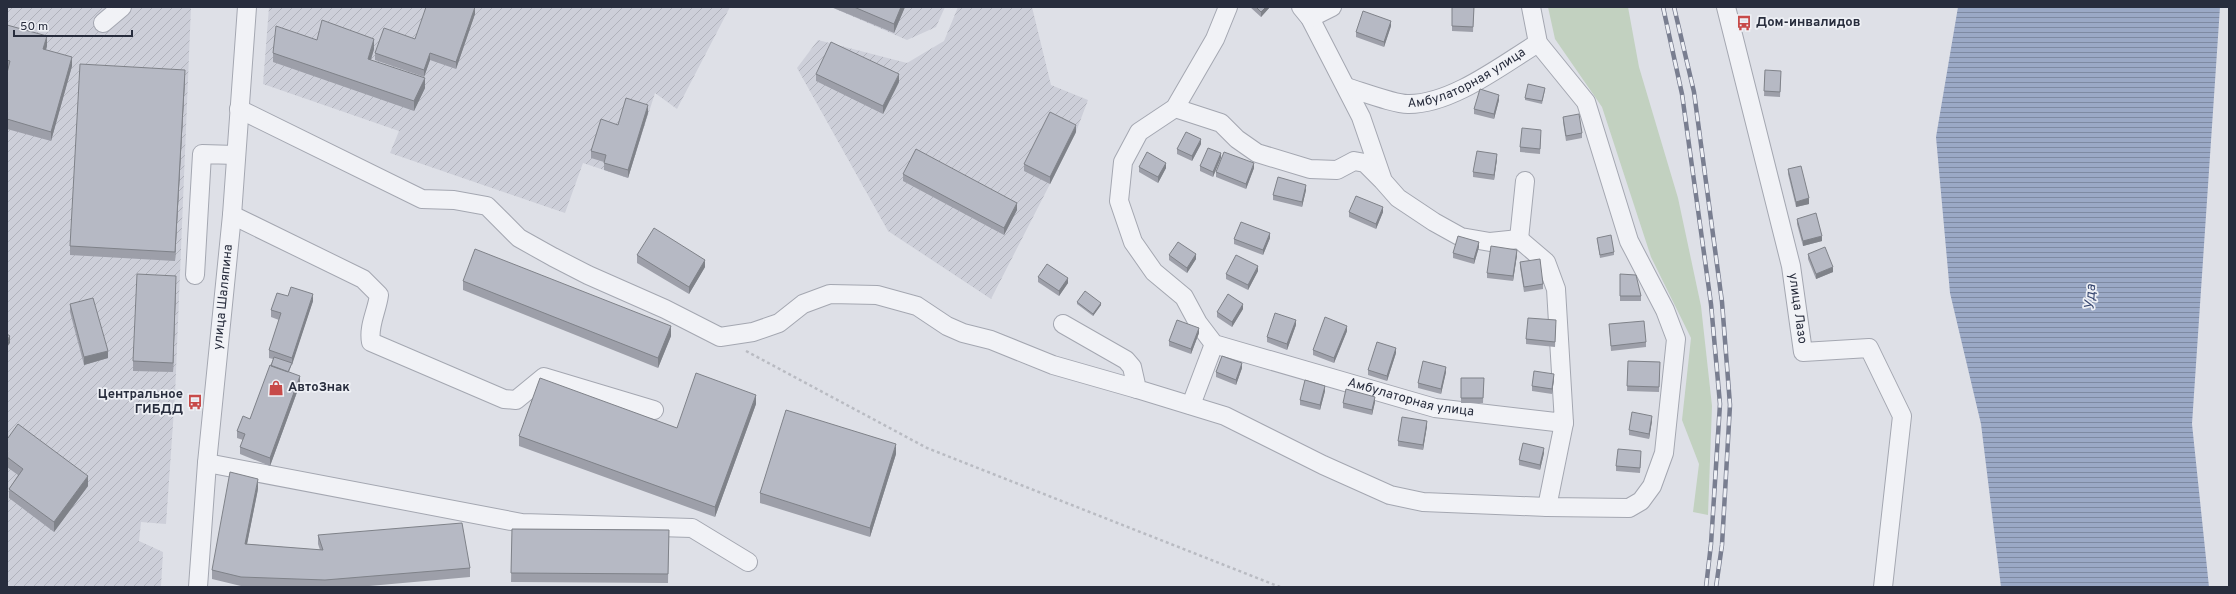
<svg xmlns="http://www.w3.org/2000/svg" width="2236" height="594" viewBox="0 0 2236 594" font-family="Overpass,sans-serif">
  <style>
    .industrial { fill: url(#industrial-furrows) }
    .grass { fill: #c2d1c0 }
    .water { fill: url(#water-rules) }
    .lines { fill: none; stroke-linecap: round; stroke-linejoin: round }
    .minor-casing { stroke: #a4a7b1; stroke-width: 20 }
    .path { stroke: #b9bbc2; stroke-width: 2.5; stroke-dasharray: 3 3; stroke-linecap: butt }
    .minor { stroke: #f1f2f6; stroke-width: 18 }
    .rail-casing { stroke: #797e90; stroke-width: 4.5 }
    .rail { stroke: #eef0f5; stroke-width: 3; stroke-dasharray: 9; stroke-linecap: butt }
    .wall { fill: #9d9fa9 }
    .shaded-wall { fill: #7f8289 }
    .building { fill: #b6b9c4; stroke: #7f8289 }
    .labels { text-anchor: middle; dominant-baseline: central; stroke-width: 3.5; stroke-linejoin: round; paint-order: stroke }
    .poi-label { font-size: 13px; font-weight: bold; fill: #282d3d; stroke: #eef0f5; text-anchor: start }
    .street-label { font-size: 13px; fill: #282d3d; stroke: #eef0f5 }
    .water-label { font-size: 14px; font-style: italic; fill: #35456f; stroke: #eef0f5 }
  </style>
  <defs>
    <pattern id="industrial-furrows" width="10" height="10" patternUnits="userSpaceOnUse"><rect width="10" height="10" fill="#cdcfd9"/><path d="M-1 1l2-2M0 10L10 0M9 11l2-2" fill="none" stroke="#b0b2bb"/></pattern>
    <pattern id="water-rules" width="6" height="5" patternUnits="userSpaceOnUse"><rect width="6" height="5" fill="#9ba9c6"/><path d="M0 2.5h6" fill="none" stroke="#7e8aa2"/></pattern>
  </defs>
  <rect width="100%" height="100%" fill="#dee0e7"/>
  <path class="industrial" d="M7,7H191L175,395L166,524L141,522L139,541L163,552L161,587H7Z
    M269,7H730L677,109L655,93L628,178L583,163L565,213L390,153L399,131L263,84Z
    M831,7H945L936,27L907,40Z
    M958,7H1032L1051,85L1088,100L1076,132L1050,184L991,299L888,231L797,68L818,40L907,63L944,41Z"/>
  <path class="grass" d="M1548,7H1628L1639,67L1678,198L1701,306L1712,406L1708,515L1693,512L1699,464L1682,420L1691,338L1651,257L1602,107L1555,39Z"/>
  <path class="water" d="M1958,7H2220L2192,424L2209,587H2001L1981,424L1950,293L1936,137Z"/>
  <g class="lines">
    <g class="minor-casing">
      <g id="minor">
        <path id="s1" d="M1228,7L1215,39L1175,108L1139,132L1123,162L1119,201L1133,242L1154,272L1184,297L1198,323L1214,344L1435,408L1564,423L1556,289L1546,262L1519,239L1490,242L1461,237L1434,222L1398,198L1383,181L1361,117L1310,18L1301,7"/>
        <path id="s2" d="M1726,7L1791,266L1803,352L1869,348L1902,416L1883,587"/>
        <path d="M1310,18L1332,7"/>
        <path d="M103,23L122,7"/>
        <path id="s3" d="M1346,87C1360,91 1397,105 1409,104C1452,104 1502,65 1538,43"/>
        <path d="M1175,108L1221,123L1237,139L1257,153L1310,169L1337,170L1354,161L1365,163L1381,179"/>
        <path d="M239,109L422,199L454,200L487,206L519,238L553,257L588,275L665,309L720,337L753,332L779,323L803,304L830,294L877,295L917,306L947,326L963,333L991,340L1053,365L1137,389"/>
        <path d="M232,215L363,279L379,295C377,311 368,326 371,342L504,399L516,400L544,377L654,410"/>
        <path d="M1519,239L1525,181"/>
        <path d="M195,275L202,154L236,155"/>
        <path d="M1063,324L1126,360L1132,367L1137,389L1225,416L1323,465L1390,495L1423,502L1547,507L1629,508L1641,501L1652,486L1664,453L1676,339L1665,310L1629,241L1586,102L1538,43L1531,7"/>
        <path d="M1191,405L1214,344"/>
        <path d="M207,463L522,523L692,528L748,562"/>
        <path d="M1547,507L1564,423"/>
        <path id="s4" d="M198,587L207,463L232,215L247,7"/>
      </g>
    </g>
    <path class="path" d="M746,351L927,448L1280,587"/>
    <use href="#minor" class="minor"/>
    <g class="rail-casing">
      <path id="rail" d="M1663,7L1682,94L1711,304L1720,404L1711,544L1706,587
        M1674,7L1694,92L1722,302L1730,405L1722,545L1716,587"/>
    </g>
    <use href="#rail" class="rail"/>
  </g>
  <path class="wall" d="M831,7H905L894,33Z
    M1250,7H1270L1261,17Z
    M1452,7H1474L1473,32L1452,31Z
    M475,14L456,69L430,60L424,77L375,60V53L415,39Z
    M7,25L47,46L46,50L72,66L51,141L7,129V73L8,70H7Z
    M1391,26L1384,47L1356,37V32Z
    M317,40L374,49L371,60L425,88L414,111L273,62V53Z
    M1765,70L1781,76L1780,97L1764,96Z
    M816,74L899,82L883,114L816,81Z
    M185,79L175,261L70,255V246Z
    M1545,90L1542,104L1525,100V98Z
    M1499,100L1494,119L1474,114V109Z
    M648,113L628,178L604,170V162L591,158V151L618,125Z
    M1563,117L1582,133V138L1566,141L1563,122Z
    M1076,132L1050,184L1024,171V164Z
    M1541,135L1540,154L1520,152V147Z
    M1201,144L1192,161L1177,154V149Z
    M1221,153L1213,177L1200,171V166Z
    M1497,159L1494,180L1473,177V172Z
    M1139,167L1166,168L1158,183L1139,172Z
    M1254,168L1246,189L1216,177V172Z
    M1788,169L1809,204L1796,207L1788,174Z
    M903,174L1017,210L1004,235L903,181Z
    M1306,190L1302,207L1273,200V195Z
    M1349,212H1383L1376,229L1349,217Z
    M1797,219L1822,241L1803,246L1797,224Z
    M1270,238L1263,255L1234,244V239Z
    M1597,238L1614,252V255L1600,258Z
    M1479,247L1474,264L1453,258V253Z
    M1808,254L1833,272L1816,279L1808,259Z
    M637,255L705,267L689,294L637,263Z
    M1169,255L1196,259L1187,273L1169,260Z
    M1517,255L1513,281L1487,278V273Z
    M1520,262L1543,284V289L1524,292L1520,267Z
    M1258,271L1248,290L1226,279V274Z
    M1620,274L1641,296V301H1620Z
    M1038,277L1068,283L1059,296L1038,282Z
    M463,281L671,336L658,368L463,290Z
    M176,286L173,372L133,371V361Z
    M288,296L313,301L289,372L300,384L270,466L240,454V447L243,440L237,438V431L250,419L273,359L269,358V350L279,320L271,317V310Z
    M1077,302L1101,305L1093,316L1077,304Z
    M70,304L108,358L84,365L70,312Z
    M1243,309L1232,327L1217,317V312Z
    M1609,324L1646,342V347L1611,351Z
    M1296,325L1287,350L1267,342V337Z
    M1556,325L1555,347L1526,344V339Z
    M1347,331L1334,363L1313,355V350Z
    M1199,333L1191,354L1169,346V341Z
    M1396,353L1387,381L1368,375V370Z
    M1628,361L1660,362L1659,392L1627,391Z
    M1242,368L1236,385L1216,377V372Z
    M1446,372L1441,394L1418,388V383Z
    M1461,378H1484L1483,403H1461Z
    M1554,379L1552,394L1532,391V386Z
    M1325,391L1320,410L1300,405V400Z
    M1375,402L1372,415L1343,408V403Z
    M756,404L715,517L519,446V436L677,428Z
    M1652,421L1649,439L1629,435V430Z
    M1427,426L1423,450L1398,446V441Z
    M7,437L88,486L54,532L9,498V489L18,475L7,467Z
    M1544,453L1540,470L1519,465V460Z
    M896,454L870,537L760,503V493Z
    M1641,456L1640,473L1616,471V466Z
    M258,489L247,544L320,550L318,544V535L470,568V577L358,587H259L241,586L212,579V570Z
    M512,529L669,530L668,583L511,582Z"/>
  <path class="shaded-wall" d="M475,7V14L456,69V62Z
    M901,7H905L894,33V24Z
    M1266,7H1270L1261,17V12Z
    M1391,21V26L1384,47V42Z
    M47,36V46L43,59V49Z
    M374,39V49L368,69V59Z
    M430,53V60L424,77V70Z
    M72,57V66L51,141V132Z
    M185,70V79L175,261V252Z
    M899,74V82L883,114V106Z
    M425,78V88L414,111V101Z
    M1499,95V100L1494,119V114Z
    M648,105V113L628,178V170Z
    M1076,125V132L1050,184V177Z
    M1201,139V144L1192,161V156Z
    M1221,153V158L1213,177V172Z
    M1497,154V159L1494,180V175Z
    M1166,163V168L1158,183V177Z
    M1254,163V168L1246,189V184Z
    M1306,185V190L1302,207V202Z
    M1809,198V204L1796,207V202Z
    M1017,203V210L1004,235V228Z
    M1383,207V212L1376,229V224Z
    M1270,233V238L1263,255V250Z
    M1822,236V241L1803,246V241Z
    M1479,242V247L1474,264V259Z
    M1517,250V255L1513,281V276Z
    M1196,254V259L1187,273V268Z
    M705,260V267L689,294V287Z
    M1258,266V271L1248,290V285Z
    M1833,267V272L1816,279V274Z
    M176,276V286L173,372V363Z
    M1068,278V283L1059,296V291Z
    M313,294V301L292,365V358Z
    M1101,303V305L1093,316V314Z
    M1243,304V309L1232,327V322Z
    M1296,320V325L1287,350V344Z
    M671,326V336L658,368V358Z
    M1347,326V331L1334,363V358Z
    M1199,328V333L1191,354V349Z
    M10,336V343L7,347V340Z
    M1396,348V353L1387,381V376Z
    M108,351V358L84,365V357Z
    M1242,363V368L1236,385V380Z
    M1446,367V372L1441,394V389Z
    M1554,374V379L1552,394V389Z
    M300,376V384L270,466V458Z
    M1325,386V391L1320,410V405Z
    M756,395V404L715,517V507Z
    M1375,397V402L1372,415V410Z
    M1652,416V421L1649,439V434Z
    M1427,421V426L1423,450V445Z
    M896,444V454L870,537V528Z
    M1544,448V453L1540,470V465Z
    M88,476V486L54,532V522Z
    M258,479V489L245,554V544Z"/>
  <path class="building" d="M426,7H475L456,62L430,53L424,70L375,53L384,28L415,39Z
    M854,7H901L894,24Z
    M1256,7H1266L1261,12Z
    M1452,7H1474L1473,27L1452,26Z
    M1363,11L1391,21L1384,42L1356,32Z
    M322,20L374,39L368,59L425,78L414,101L273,53L276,26L317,40Z
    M7,25L47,36L43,49L72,57L51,132L7,119V73L10,61L7,60Z
    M831,42L899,74L883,106L816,74Z
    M80,64L185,70L175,252L70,246Z
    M1765,70L1781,71L1780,92L1764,91Z
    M1528,84L1545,88L1542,101L1525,98Z
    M1480,89L1499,95L1494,114L1474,109Z
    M626,98L648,105L628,170L604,163L606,155L591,151L601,119L618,125Z
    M1050,112L1076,125L1050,177L1024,164Z
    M1579,114L1582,133L1566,136L1563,117Z
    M1522,128L1541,130L1540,149L1520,147Z
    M1186,132L1201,139L1192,156L1177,149Z
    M1208,148L1221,153L1213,172L1200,166Z
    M916,149L1017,203L1004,228L903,174Z
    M1477,151L1497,154L1494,175L1473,172Z
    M1147,152L1166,163L1158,177L1139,167Z
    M1224,152L1254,163L1246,184L1216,172Z
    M1801,166L1809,198L1796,202L1788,169Z
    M1278,177L1306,185L1302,202L1273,195Z
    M1356,196L1383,207L1376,224L1349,212Z
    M1816,213L1822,236L1803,241L1797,219Z
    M1241,222L1270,233L1263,250L1234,239Z
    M654,228L705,260L689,287L637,255Z
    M1611,235L1614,252L1600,255L1597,238Z
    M1458,236L1479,242L1474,259L1453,253Z
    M1178,242L1196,254L1187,268L1169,255Z
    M1491,246L1517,250L1513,276L1487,273Z
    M1825,247L1833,267L1816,274L1808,254Z
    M475,249L671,326L658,358L463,281Z
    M1236,255L1258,266L1248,285L1226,274Z
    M1540,259L1543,284L1524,287L1520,262Z
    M1047,264L1068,278L1059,291L1038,277Z
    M137,274L176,276L173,363L133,361Z
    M1620,274L1636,275L1641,296H1620Z
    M291,287L313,294L292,358L269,350L281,313L271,310L277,293L288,296Z
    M1085,291L1101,303L1093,314L1077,302Z
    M1228,294L1243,304L1232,322L1217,312Z
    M93,298L108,351L84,357L70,304Z
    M1275,313L1296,320L1287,344L1267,337Z
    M1325,317L1347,326L1334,358L1313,350Z
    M1528,318L1556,320L1555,342L1526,339Z
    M1177,320L1199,328L1191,349L1169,341Z
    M1644,321L1646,342L1611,346L1609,324Z
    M7,334L10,336L7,340Z
    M1377,342L1396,348L1387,376L1368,370Z
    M1222,356L1242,363L1236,380L1216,372Z
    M274,357L292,363L288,372L271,366Z
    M1423,361L1446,367L1441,389L1418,383Z
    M1628,361L1660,362L1659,387L1627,386Z
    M270,365L300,376L270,458L240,447L245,434L237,431L243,416L250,419Z
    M1534,371L1554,374L1552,389L1532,386Z
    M696,373L756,395L715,507L519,436L540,378L677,428Z
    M1461,378H1484L1483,398H1461Z
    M1305,380L1325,386L1320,405L1300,400Z
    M1346,389L1375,397L1372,410L1343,403Z
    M786,410L896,444L870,528L760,493Z
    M1632,412L1652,416L1649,434L1629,430Z
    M1402,417L1427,421L1423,445L1398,441Z
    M18,424L88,476L54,522L9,489L23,469L7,457V437L8,438Z
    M1523,443L1544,448L1540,465L1519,460Z
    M1618,449L1641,451L1640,468L1616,466Z
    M230,472L258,479L245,544L323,550L318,535L462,523L470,568L325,580L241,577L212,570Z
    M512,529L669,530L668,574L511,573Z"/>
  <defs>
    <g id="bus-bare" transform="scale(1.2)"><path d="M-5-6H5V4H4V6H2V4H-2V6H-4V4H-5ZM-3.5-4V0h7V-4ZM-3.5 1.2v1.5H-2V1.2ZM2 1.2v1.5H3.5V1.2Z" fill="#c74a49" stroke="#eef0f5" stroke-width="2.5" paint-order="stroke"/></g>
    <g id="shop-bare" transform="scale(1.2)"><path d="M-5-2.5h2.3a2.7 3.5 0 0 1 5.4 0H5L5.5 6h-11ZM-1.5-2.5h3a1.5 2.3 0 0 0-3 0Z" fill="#c74a49" stroke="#eef0f5" stroke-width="2.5" paint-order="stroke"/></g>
  </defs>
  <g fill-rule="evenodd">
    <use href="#bus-bare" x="1744" y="23"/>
    <use href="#shop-bare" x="276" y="388"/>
    <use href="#bus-bare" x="195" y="402"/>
  </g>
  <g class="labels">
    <g class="poi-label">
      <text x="1756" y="23">Дом-инвалидов</text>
      <text x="288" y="388">АвтоЗнак</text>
      <text x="183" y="395" text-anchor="end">Центральное<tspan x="183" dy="15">ГИБДД</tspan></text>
    </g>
    <g class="street-label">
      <text stroke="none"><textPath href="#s3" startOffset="129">Амбулаторная улица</textPath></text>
      <text stroke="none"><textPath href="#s4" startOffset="291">улица Шаляпина</textPath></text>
      <text stroke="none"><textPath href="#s2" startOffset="310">улица Лазо</textPath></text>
      <text stroke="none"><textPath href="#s1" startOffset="610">Амбулаторная улица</textPath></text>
    </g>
    <g class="water-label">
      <text transform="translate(2091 297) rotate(-86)">Уда</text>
    </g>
  </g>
  <rect width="2236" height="594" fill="none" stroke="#282d3d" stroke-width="16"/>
  <path d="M14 30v6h118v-6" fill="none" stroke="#282d3d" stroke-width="2"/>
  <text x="20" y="30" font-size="12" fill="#282d3d" stroke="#eef0f5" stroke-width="3" paint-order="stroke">50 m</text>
</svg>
